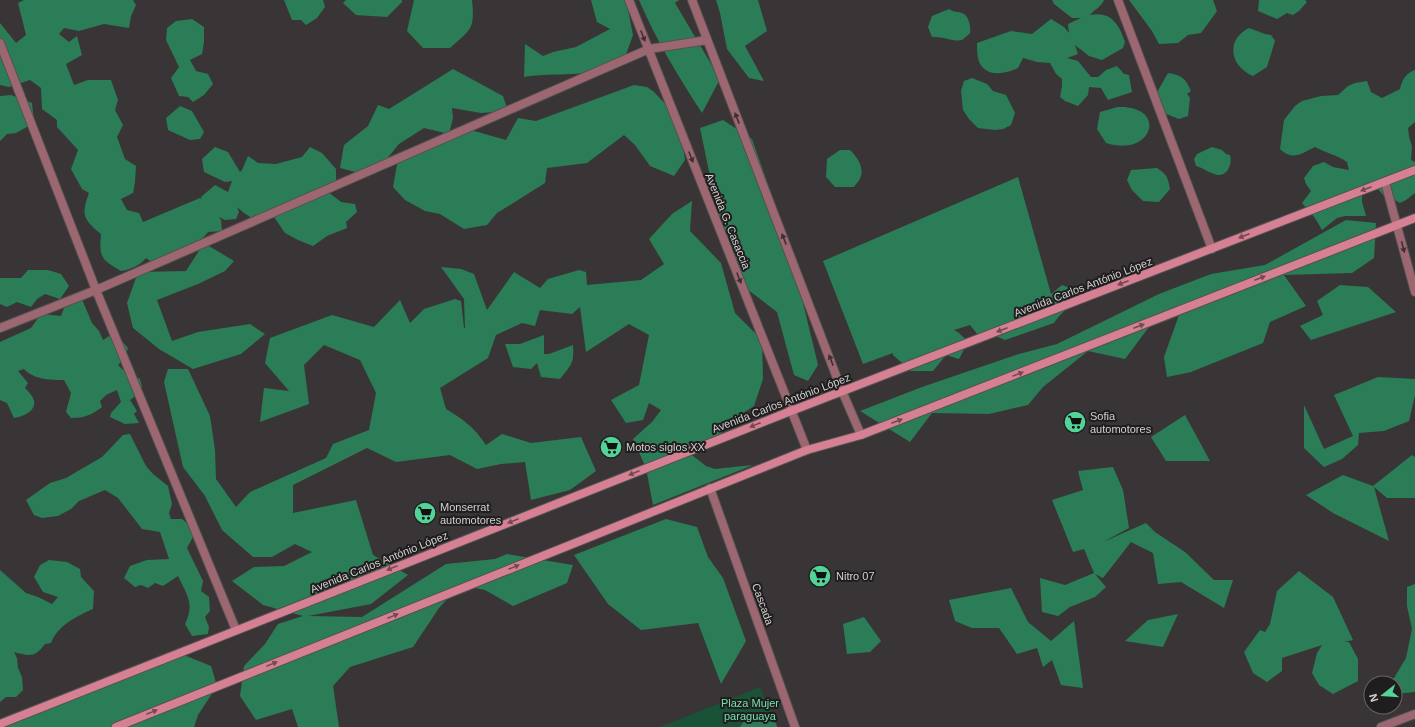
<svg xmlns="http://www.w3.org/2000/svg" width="1415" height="727" viewBox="0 0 1415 727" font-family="Arial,sans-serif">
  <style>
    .green { fill: #1a5238 }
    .forest { fill: #2a7d57 }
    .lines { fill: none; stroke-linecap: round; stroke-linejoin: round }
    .street-casing { stroke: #555152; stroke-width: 10 }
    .secondary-casing { stroke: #555152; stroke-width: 10 }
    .street { stroke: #9d6772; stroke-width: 8 }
    .secondary { stroke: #d68093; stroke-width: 8 }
    .oneway { fill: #3e3032 }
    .oneway2 { fill: #714a52 }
    .labels { text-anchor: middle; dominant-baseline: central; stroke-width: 4; stroke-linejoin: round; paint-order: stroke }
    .street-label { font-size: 11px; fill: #d3d0d1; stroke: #1f1d1d }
    .poi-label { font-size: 11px; fill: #d3d0d1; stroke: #1f1d1d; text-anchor: start }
    .park-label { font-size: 11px; fill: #74e3ac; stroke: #1f1d1d }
  </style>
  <rect width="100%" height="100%" fill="#393536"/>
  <path class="green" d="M760,687L776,727H660Z"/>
  <path class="forest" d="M24,0H133L136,5L131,16L129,28L104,24L79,31L64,28L59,34L69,42L77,36L82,55L66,64L74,85L88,80H111L118,100L115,110L123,125L117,137L125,159L136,166L135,182L133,193L121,199L127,210L139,213L143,222L200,198L202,199L201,197L215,185L228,192L232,181L225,182L204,172L202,159L215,147L228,152L240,172L242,170L248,156L258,163L276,164L302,157L310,147L322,153L336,169V187L327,191L341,202L355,204L357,212L346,222L347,228L327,236L313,246L298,240L285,233L272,214L258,222L244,213L237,207L239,212L236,219L225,220L219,217L221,220L222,231L208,232L203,238L186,250L166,255L154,264L146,258C139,266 132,269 121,271C101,259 99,258 101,234C83,219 81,215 89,193L82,189L71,169L78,150L57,127V120L42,109L41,88L30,80L9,87L0,85V23L16,43L26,35L18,3Z
    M284,0H323L325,7L317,18L306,25L301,20H292Z
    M346,0H402V2L387,17L356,15L343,3Z
    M414,0H472C475,30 471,29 450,48H423L407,31Z
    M591,0H626L633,35L624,60C609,67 591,73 573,74C556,75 541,74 524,77L525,44L543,56L553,52L576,47L610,29L597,22Z
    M639,0H679L675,3L720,79L702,113C678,76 656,40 639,0Z
    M716,0H758L767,31L745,46L764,81L749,78L727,49L720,13Z
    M1052,0H1104C1101,7 1095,9 1090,15C1111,11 1119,24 1125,42L1123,48L1102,60L1089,56L1075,45L1078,54L1067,58L1078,61L1091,77H1098L1106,70L1117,66L1124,74L1129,75L1132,92L1108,100L1101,88L1089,87L1088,95L1078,106L1065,101L1060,97L1062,86V79L1056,74L1050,63L1037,62L1023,58L1018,68C1005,74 987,78 979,62C977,56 977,49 977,43L1011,31L1032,34L1051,19L1064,27L1069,33L1068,24L1081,18H1072L1054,4Z
    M1129,0H1213L1217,11L1201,33L1188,35L1178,43L1159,44L1152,31Z
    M1259,0H1305L1307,2L1299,11L1293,15L1287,13L1277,19L1258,11Z
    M949,9C955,13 956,11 962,13C969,15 971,27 970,33C968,35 965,38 962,40C955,42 941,36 932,37L928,27L932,16Z
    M192,19L204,27V42L202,54L190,60L196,71L208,74L213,84L204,95L193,102L188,97L179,96L171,78L179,67L166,40L167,28L176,21Z
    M1249,28L1265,34L1271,35L1275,41L1267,67L1253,76C1229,66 1226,39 1249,28Z
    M453,69L503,96L508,111L481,113L452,108L453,118L449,134L424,128L399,144L381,166L363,174L340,168L344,145L368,126L378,105L389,109Z
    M1415,70V122L1408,128L1409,136L1412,147L1411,160L1415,162V193L1406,200L1400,203L1393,199L1386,198L1377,188L1362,190V202L1366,216H1345L1337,218L1322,230L1315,218L1302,203L1311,191L1306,184L1304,178L1313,166L1324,162L1333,167L1349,170L1347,162C1337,155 1326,153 1315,147C1301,154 1293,161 1280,149L1284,120L1295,106L1302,101L1321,96L1338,95L1348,86L1355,83L1367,81L1371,92L1382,98L1400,89C1402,80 1406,73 1415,70Z
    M1168,73C1182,75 1186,79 1191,91L1187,94L1190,98L1188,116L1179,119L1166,114L1156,94Z
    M972,78L987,84L993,91L1006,95L1015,113L1011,125L1003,129L995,130L978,128L969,119L963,110L961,91L964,81Z
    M634,85L647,87L654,92L674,113L682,141L685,160L674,176L650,166L635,145L624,135L587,163L547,168L545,183L497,213L487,225L464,229L440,214L425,211L405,200L393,187L398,159L467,129L506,140L518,118L536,121Z
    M11,95L32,103L34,123L16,133L7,134L0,141V96Z
    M180,106L192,111L204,132L200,139L190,140L168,130L166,118Z
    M1118,107C1168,105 1154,158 1106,143L1097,129L1100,112Z
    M723,120L752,139L771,193L799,286L818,365L808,381L794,375L777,312L743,286L718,215L700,128Z
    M1212,147L1222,150L1226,154L1230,155C1233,165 1226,179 1214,174C1208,172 1203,168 1196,166L1194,159L1197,154Z
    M840,150H850C856,156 864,166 861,176C860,180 856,184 854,187H835L826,177L827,159Z
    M1157,168C1167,175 1168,177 1170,189L1159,202L1143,201L1132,190L1127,180L1131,170Z
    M1018,177L1051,294L1062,285L1072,289C1074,308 1063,309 1054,323L1005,340L991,334L978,335L970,325L954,330L959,333L968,342L959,359L946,355L933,371H911L893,355V353L863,364L823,261Z
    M692,201L690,231L721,263L735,313L762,340L763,379L754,406L735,418L713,442L688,452L706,466L715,469L753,465L653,505L646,468L633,439L652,422L661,410L649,403L643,420L626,423L611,400L639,385L649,335L629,324L586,352L580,307L572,314L540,310L535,326L522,323L496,335L488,358L440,388L446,409C464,420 474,427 486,445L502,434L531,443L581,437L596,471L570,490L531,500L525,462L501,464L477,469L450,455L396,462L367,448L293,485V513L356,500L373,555L408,575L371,604L308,616L362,617L446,564L495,559L507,554L573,565L567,583L513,606L485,590L460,585L439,608L413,647L350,667L333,686L339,727H298L292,709L256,720L240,696L244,666L265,644L278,624L303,616L263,605L232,581L254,567L284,566L312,552L295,544L272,557H253L222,530L205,496L183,467L164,382L168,369H188L210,416L215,450L216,479L236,507L250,492L326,458L333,444L369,430L376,393L360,360L324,345L304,365L309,404L260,422L264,388L289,391L265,363L270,338L332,315L374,327L400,300L410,323L424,309L455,299L461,301L464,328H465L464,299L441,267L461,269L474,274L487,310L514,272L540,288L548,279L579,270L586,272L587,285L641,280L664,264L649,239L672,214Z
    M1346,220L1376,223L1374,258L1352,273L1284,275L1306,306L1270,322L1263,343L1191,372L1167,377L1164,357L1179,315L1149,327L1125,359L1088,351L1043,387L1028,405L989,414L932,413L910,442L860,411L922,387L1019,354L1057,344L1159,294L1211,274L1265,265Z
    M204,243L234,261L225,271L198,284L157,300L172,341L198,332L250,324L265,334L241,354L193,369L159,349L133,328L127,303L138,272L186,271Z
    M28,270H48L61,274L69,286L60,299L45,294L37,299L31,307L17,302L7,307L0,304V278H21Z
    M1340,285L1368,287L1396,312L1311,340L1300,326L1323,315L1317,301Z
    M81,297L92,323L99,331L103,340L109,336L122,341L128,348L124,359L118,365L122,369L140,379L142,387L138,394L130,400L137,411L134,414L139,423L125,424L110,417L111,413L121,402L117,390L106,395L100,401L102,407C92,415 84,418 71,418L66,412L71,393L64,380C51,380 34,380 24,369L18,371L28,383L25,388C28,391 31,394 33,398C39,410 23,417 14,418L7,403L0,400V342L31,328L41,314L61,316L66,303Z
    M544,335V354H549L573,345C574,364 572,364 560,379L541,377L537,363L531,369L513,367L505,344H520Z
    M1378,377L1415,379V395L1409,421L1384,431L1359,433L1358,445L1342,459L1324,467L1304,448V405L1324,449L1353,436L1334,395Z
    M1185,415L1210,461H1166L1151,437Z
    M130,434L146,466L153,474L168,486L172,504L169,513L171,519H182L189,525L193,537L187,548L203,581L201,591L209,597L210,611L205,617L209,627L208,634L192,636L185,624C195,604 187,595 178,576L163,586L155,583L148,588L141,585L135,587L124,578L130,566L147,560L169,559L160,532L142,529L118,498L105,490L79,501L71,509L58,516L42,518L34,515L26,500L50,483L66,478L102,457L123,435Z
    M1412,455L1415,457V498H1387L1374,487L1389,541L1333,513L1306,495L1343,475L1373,486Z
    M1113,467L1123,490L1129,528L1103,542L1146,523L1155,532L1185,552L1214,580H1233L1224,608L1181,582L1158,584L1153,553L1131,542L1103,578L1095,574L1106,587L1095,597L1070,607L1058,616L1042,612L1040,578L1065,585L1094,573L1084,549L1073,552L1052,500L1083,490L1078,471Z
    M666,519L697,527L708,557L723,578L746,641L721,684L698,623L641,630L608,604L574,555Z
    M49,560L67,562L80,569L81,577L94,591L93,609C77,616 57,626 51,643L45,644C35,658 29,656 14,652L17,658L18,668L22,677L23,690L16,697H6L0,702V570L26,593L38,597L52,604L58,597L43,592L34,577L40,565Z
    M1299,571L1333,597L1353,640L1344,642H1349L1358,659V681L1333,694L1319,685L1312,673L1317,653L1322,645L1282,658V671L1267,682L1253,673L1244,652L1260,630L1265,632L1270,624L1277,591Z
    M1415,584V692L1395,694V683H1391L1406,658L1412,629L1407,606V587Z
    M1011,588L1028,622L1051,641L1074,621L1083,688L1061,685L1052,660L1043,667L1037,648L1017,654L999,628H972L955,621L949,600Z
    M1178,614L1163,647L1125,641L1148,620Z
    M864,617L881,641L870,652L847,654L843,624Z
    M179,653L211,666L217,686L198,715L194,727H0Z
    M749,714L776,723L777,727H740Z"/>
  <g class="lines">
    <g class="street-casing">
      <path id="street" d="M629,0L807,450
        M692,0L842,391L861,435
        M1118,0L1212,249
        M0,43L96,290L236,630
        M1385,182L1415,292
        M0,328L96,290L649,49L707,40
        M710,488L795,727
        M1381,727L1415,714"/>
    </g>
    <g class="secondary-casing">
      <path id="secondary" d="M0,724L791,411L1415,170
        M116,727L807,450L861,435L1415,218"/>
    </g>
    <use href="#street" class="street"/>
    <use href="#secondary" class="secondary"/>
  </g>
  <defs><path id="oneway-solid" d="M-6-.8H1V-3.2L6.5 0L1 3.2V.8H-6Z"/></defs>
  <g class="oneway">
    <use href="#oneway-solid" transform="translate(643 36) rotate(68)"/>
    <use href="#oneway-solid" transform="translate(737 118) rotate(-111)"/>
    <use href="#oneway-solid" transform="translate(691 157) rotate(68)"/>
    <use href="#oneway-solid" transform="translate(784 239) rotate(-111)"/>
    <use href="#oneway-solid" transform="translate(1403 247) rotate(75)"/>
    <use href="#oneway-solid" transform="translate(739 278) rotate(68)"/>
    <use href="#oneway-solid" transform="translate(831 360) rotate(-111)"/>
  </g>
  <g class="oneway2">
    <use href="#oneway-solid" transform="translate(1366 189) rotate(159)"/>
    <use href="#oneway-solid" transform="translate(1244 236) rotate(159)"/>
    <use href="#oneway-solid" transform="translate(1260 278) rotate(-21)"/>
    <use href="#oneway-solid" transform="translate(1123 283) rotate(159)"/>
    <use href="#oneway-solid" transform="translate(1139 326) rotate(-21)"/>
    <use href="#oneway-solid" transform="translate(1002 330) rotate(159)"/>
    <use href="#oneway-solid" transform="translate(1018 374) rotate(-21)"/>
    <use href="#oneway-solid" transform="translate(897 421) rotate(-21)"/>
    <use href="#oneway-solid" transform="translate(755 425) rotate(158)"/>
    <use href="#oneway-solid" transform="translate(634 473) rotate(158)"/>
    <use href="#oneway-solid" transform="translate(513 521) rotate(158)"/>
    <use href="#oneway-solid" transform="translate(514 567) rotate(-22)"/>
    <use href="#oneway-solid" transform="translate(392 568) rotate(158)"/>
    <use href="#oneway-solid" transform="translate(393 616) rotate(-22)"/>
    <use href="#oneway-solid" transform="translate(272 664) rotate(-22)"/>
    <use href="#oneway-solid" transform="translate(152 712) rotate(-22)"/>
  </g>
  <defs>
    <g id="supermarket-disc" transform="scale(1.15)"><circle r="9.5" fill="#52d397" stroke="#1f1d1d"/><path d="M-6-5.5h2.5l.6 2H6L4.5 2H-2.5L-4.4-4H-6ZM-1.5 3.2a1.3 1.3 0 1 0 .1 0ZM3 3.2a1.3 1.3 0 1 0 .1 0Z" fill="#111"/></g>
  </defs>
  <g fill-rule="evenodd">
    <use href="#supermarket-disc" x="1075" y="422"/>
    <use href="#supermarket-disc" x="611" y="447"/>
    <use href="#supermarket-disc" x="425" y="513"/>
    <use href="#supermarket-disc" x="820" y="576"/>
  </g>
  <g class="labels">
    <g class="street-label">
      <text transform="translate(728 221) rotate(68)">Avenida G. Casaccia</text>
      <text transform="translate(1083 287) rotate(-21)">Avenida Carlos António López</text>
      <text transform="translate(781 403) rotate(-21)">Avenida Carlos António López</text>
      <text transform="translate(379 562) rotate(-22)">Avenida Carlos António López</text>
      <text transform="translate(763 604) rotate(70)">Cascada</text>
    </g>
    <g class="poi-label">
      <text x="1090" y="416">Sofia<tspan x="1090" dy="13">automotores</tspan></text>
      <text x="626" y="447">Motos siglos XX</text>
      <text x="440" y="507">Monserrat<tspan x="440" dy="13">automotores</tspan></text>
      <text x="836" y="576">Nitro 07</text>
    </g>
    <g class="park-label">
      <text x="750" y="703">Plaza Mujer<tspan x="750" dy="13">paraguaya</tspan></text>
    </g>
  </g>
  <g transform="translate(1383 695) rotate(253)"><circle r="19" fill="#1f1d1d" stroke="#676565"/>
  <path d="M0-3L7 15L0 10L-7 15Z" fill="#52d397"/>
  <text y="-6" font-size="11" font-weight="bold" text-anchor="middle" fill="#d3d0d1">N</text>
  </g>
</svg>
